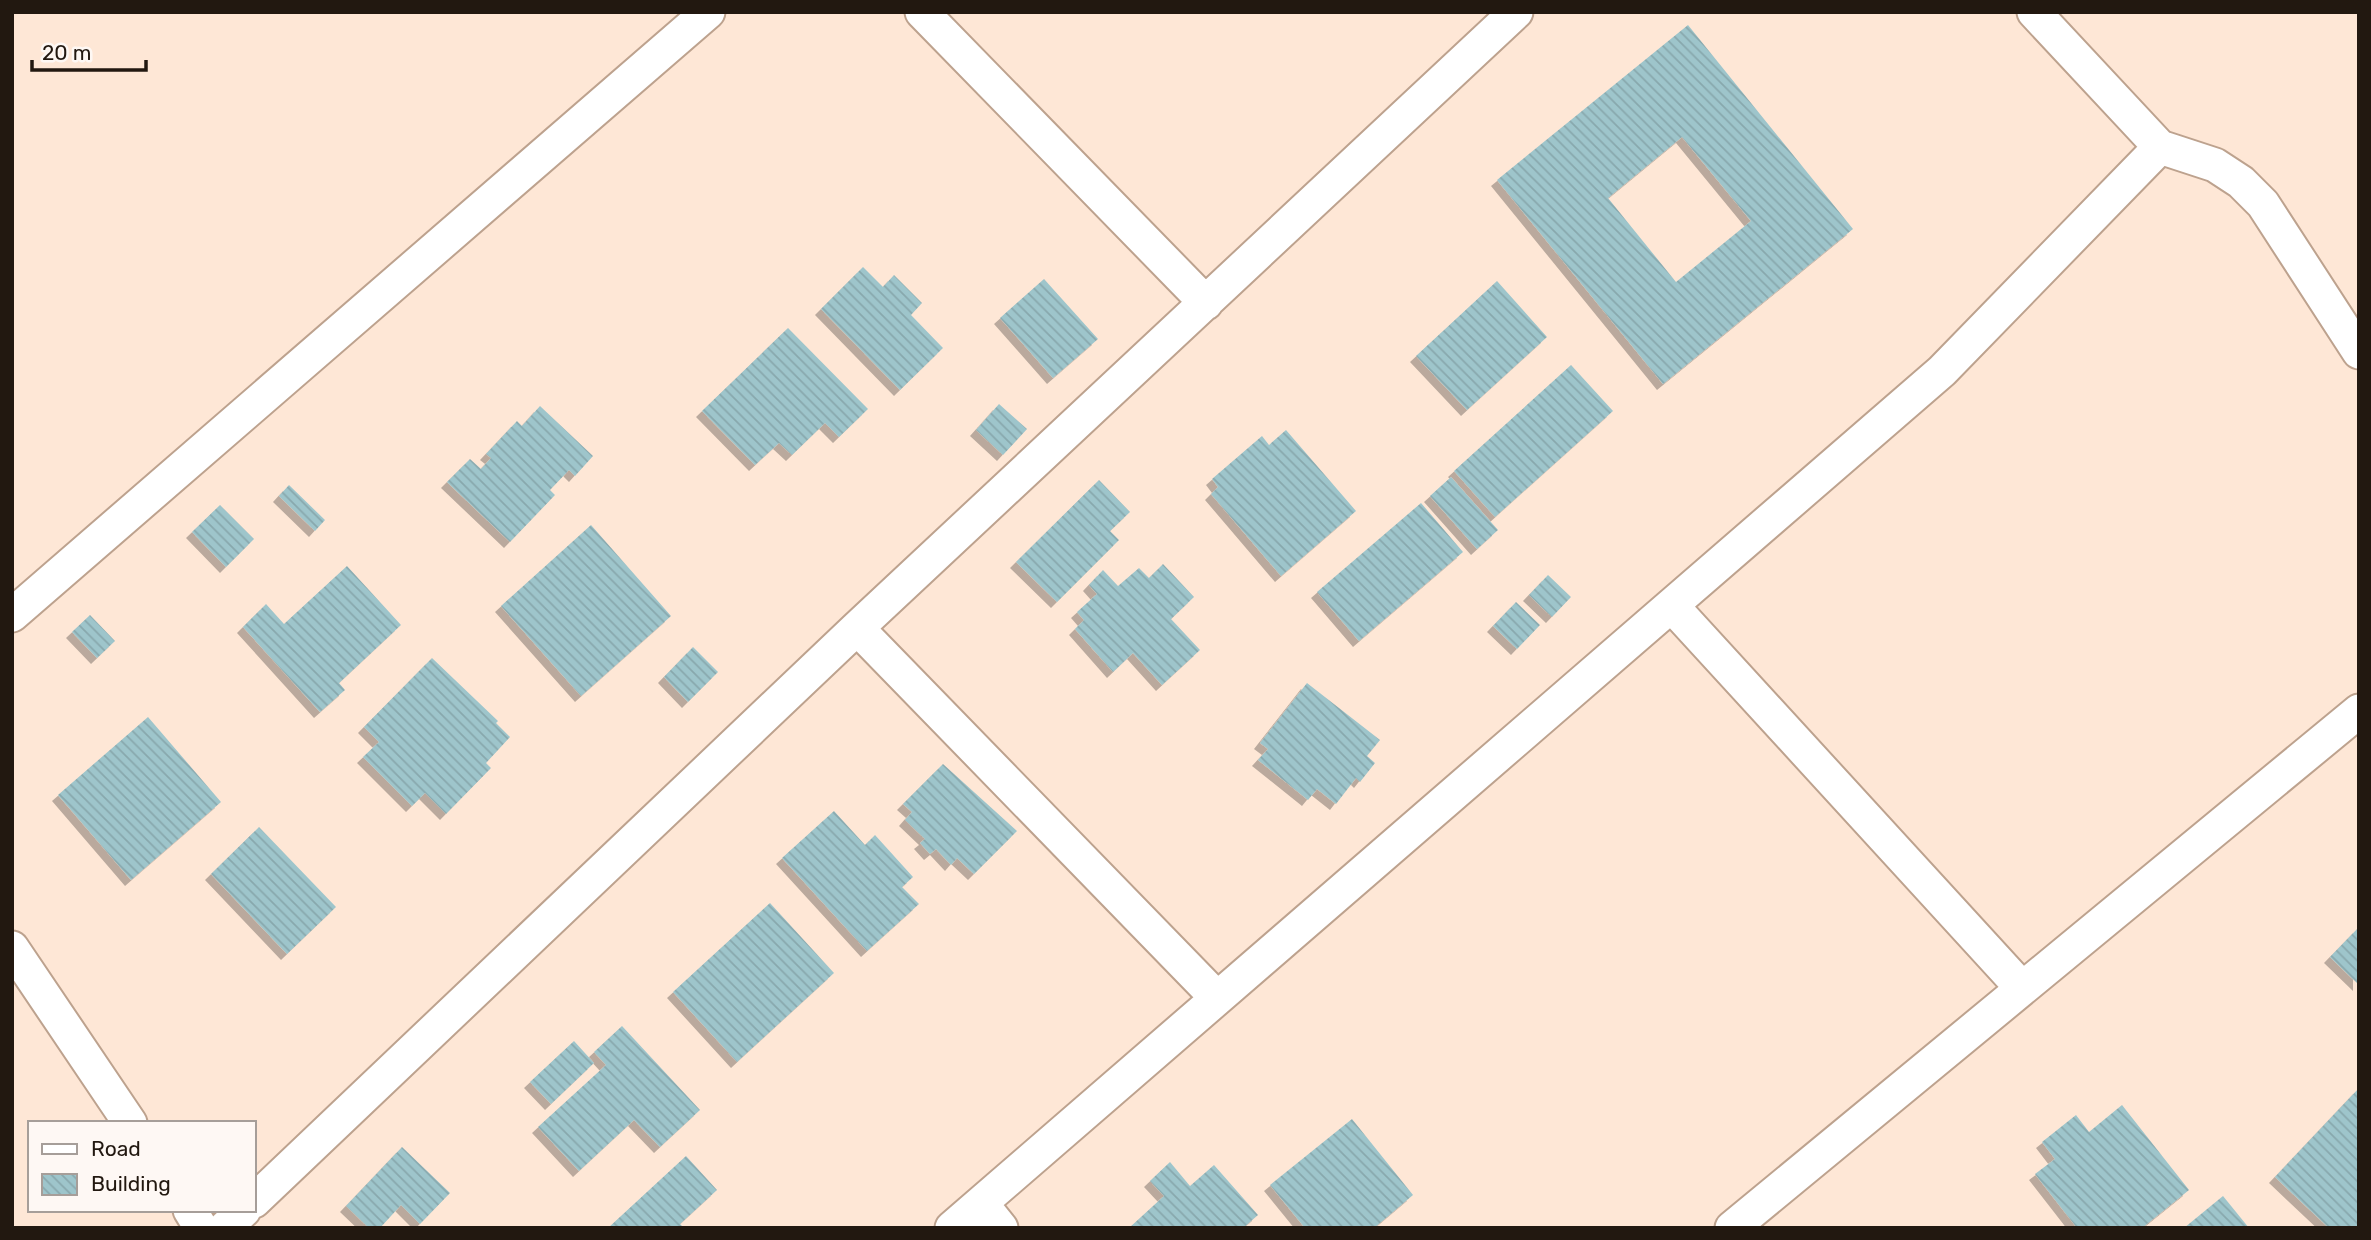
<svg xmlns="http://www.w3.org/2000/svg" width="2371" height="1240" viewBox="0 0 2371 1240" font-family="Rubik,sans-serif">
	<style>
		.building { fill: url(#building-back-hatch); fill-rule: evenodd; filter: url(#shadow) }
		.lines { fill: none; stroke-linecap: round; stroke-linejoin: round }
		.street-casing { stroke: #bda28e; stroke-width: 37 }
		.street { stroke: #fff; stroke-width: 33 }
	</style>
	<defs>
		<pattern id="building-back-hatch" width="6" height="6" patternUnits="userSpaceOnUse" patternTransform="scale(1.75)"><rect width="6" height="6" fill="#9ec5cb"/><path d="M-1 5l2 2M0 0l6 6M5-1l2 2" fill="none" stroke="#88a8ad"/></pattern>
		<filter id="shadow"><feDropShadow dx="-6" dy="6" stdDeviation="0" flood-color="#0004"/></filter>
	</defs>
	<rect width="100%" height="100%" fill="#fee7d6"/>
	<!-- building -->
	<path class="building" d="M1688,25L1853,229L1663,384L1497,180ZM1682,137L1751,221L1676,282L1608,198Z
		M863,267L883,287L894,275L922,303L911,315L943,348L900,390L821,309Z
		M1044,279L1098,339L1053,378L1000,318Z
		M1497,281L1547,337L1467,410L1416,356Z
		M788,328L868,409L839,437L825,423L792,455L779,443L755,465L702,411Z
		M1571,365L1613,411L1495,517L1454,471Z
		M999,404L1027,429L1003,455L976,430Z
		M540,406L593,456L575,476L569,470L550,490L555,495L510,542L447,482L470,459L481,469L491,458L486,454L517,421L522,426Z
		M1286,430L1356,511L1281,576L1211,494L1218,487L1212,479L1262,436L1269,445Z
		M1451,477L1498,530L1477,549L1430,496Z
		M1099,480L1130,512L1110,531L1119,540L1057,602L1016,562Z
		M289,485L325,520L315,531L279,496Z
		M1421,503L1463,552L1359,641L1317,592Z
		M220,505L254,539L226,567L192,532Z
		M591,525L671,616L581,696L501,606Z
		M1163,564L1194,597L1171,619L1200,650L1162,685L1133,653L1113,672L1075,629L1084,620L1077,612L1097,594L1089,585L1103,570L1118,586L1139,568L1149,578Z
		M347,566L401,625L339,683L345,690L320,712L243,627L266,604L284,624Z
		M1548,575L1571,597L1552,617L1529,595Z
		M1516,602L1540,625L1517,649L1493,626Z
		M90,615L115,641L97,658L72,632Z
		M693,647L718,672L688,702L664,677Z
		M432,658L498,721L496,723L510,737L486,763L491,768L446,814L425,793L412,806L363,757L379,742L364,727Z
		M1307,683L1380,740L1367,756L1375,763L1360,782L1356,778L1336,804L1317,789L1308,800L1258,760L1268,749L1260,743Z
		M148,717L221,802L131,880L58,795Z
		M943,764L1017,831L974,874L957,858L951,865L936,849L930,854L920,843L925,839L905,820L912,812L903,804Z
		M834,811L865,845L875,835L913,877L902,887L919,904L867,951L782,858Z
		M259,827L336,907L287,954L211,874Z
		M770,903L834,973L737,1062L673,992Z
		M2359,927V985L2330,957Z
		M622,1026L700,1110L660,1147L634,1120L579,1171L538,1127L606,1065L594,1052Z
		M574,1041L594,1063L551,1104L530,1082Z
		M2359,1088V1228H2329L2275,1177Z
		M2122,1105L2189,1190L2142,1228H2077L2035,1174L2055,1159L2042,1142L2076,1115L2089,1132Z
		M1352,1119L1413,1195L1374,1228H1305L1270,1185Z
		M402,1147L450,1193L420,1224L401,1205L380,1228H369L346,1206Z
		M686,1156L717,1190L680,1224L684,1228H608Z
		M1170,1162L1190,1186L1214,1165L1258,1215L1243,1228H1129L1164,1196L1150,1181Z
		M2223,1196L2249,1228H2184Z"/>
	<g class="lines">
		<defs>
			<path id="street" d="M922,12L1206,303
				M2034,12L2160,147L2215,165L2241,182L2263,204L2359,352
				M1672,606L2022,988
				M12,615L708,12
				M857,628L1217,998
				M12,948L130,1123
				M254,1201L857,628L1516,12
				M981,1203L1001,1228
				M190,1210L201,1228
				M225,1228L244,1210
				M952,1228L1942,371L2160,147
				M1732,1228L2359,711"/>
		</defs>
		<!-- street casing -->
		<use href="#street" class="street-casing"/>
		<!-- street -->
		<use href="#street" class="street"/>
	</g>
	<!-- border -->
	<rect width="2371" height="1240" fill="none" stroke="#221810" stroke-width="28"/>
	<!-- legend -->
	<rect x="28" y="1121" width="228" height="91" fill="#fef8f4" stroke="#a69e99" stroke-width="2"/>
	<rect x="42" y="1144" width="35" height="10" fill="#ffffff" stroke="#a69e99" stroke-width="2"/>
	<text x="91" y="1156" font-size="21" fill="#221810">Road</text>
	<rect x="42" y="1174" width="35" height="21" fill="url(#building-back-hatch)" stroke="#a69e99" stroke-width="2"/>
	<text x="91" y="1191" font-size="21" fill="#221810">Building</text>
	<!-- scale -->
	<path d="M32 60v10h114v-10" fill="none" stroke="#221810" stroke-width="3.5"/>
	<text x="42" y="60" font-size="21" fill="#221810" stroke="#fef8f4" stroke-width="5" paint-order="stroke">20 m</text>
</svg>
